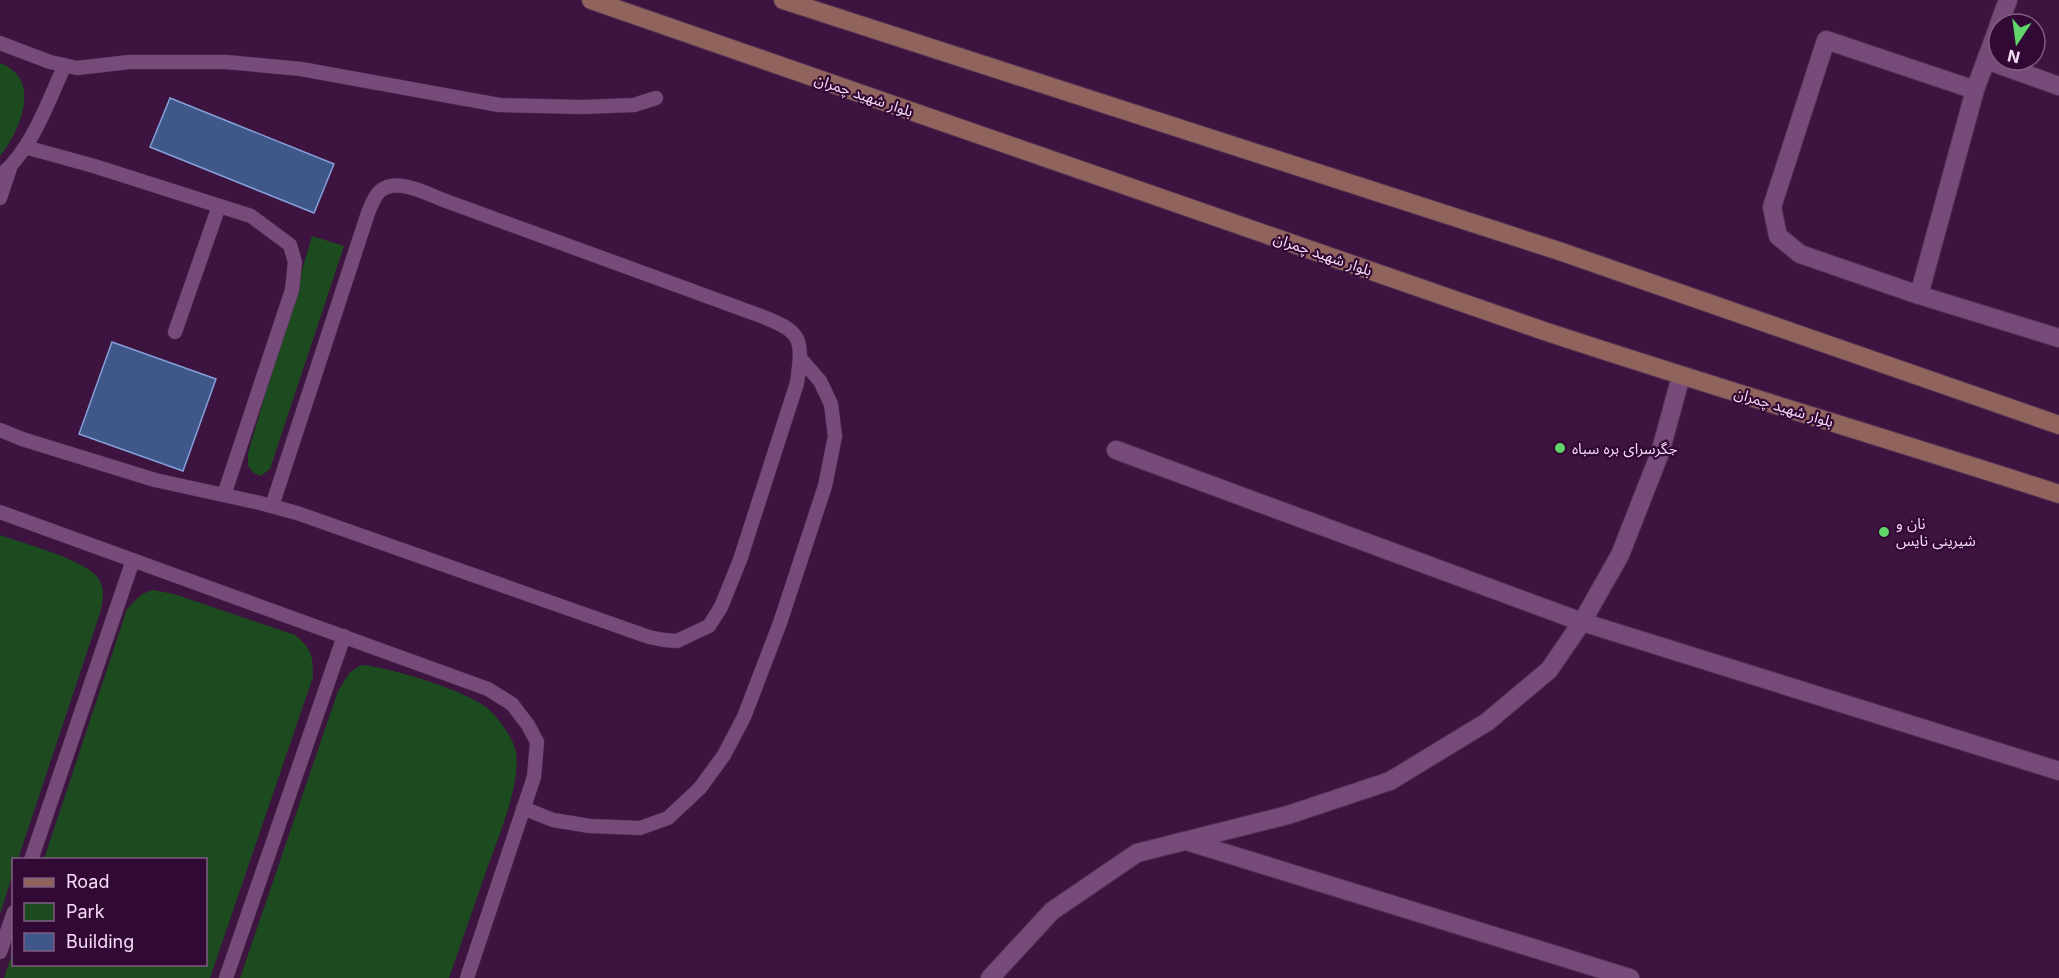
<svg xmlns="http://www.w3.org/2000/svg" width="2059" height="978" viewBox="0 0 2059 978" font-family="Inter,'Noto Sans Arabic',sans-serif">
	<style>
		.green { fill: #1c4b20 }
		.building { fill: #40578a; stroke: #85a0d8; stroke-width: 1.5 }
		.lines { fill: none; stroke-linecap: round; stroke-linejoin: round }
		.lane-casing { stroke: #503053; stroke-width: 15 }
		.street-casing { stroke: #503053; stroke-width: 20 }
		.secondary-casing { stroke: #503053; stroke-width: 20 }
		.lane { stroke: #764b79; stroke-width: 14 }
		.street { stroke: #764b79; stroke-width: 18 }
		.secondary { stroke: #90635d; stroke-width: 18 }
		.poi-dot { fill: #61d46a; stroke: #310934; stroke-width: 2 }
		.labels { text-anchor: middle; dominant-baseline: central; stroke-width: 4.5; stroke-linejoin: round; paint-order: stroke }
		.street-label { font-size: 15px; fill: #f5dcf6; stroke: #310934 }
		.poi-label { font-size: 15px; fill: #f5dcf6; stroke: #310934; text-anchor: start }
	</style>
	<rect width="100%" height="100%" fill="#3c143f"/>
	<!-- green -->
	<path class="green" d="M0,63C43,79 20,131 0,156Z
		M312,236L344,246L270,469L261,476L254,473L248,466V453Z
		M0,535C23,543 86,560 98,578C105,588 103,599 101,610L18,859L14,860L13,873L0,914Z
		M153,590L174,594L295,635C312,649 313,656 313,677L210,978H4L13,951L14,964H206V860L44,859L127,609L142,594Z
		M361,665C389,667 464,690 486,707C497,716 513,737 516,752C521,783 499,836 488,866C475,903 462,941 449,978H240L338,691L350,672Z"/>
	<!-- building -->
	<path class="building" d="M170,98L334,164L314,213L150,147Z
		M112,342L216,379L183,471L79,434Z"/>
	<g class="lines">
		<defs>
			<path id="lane" d="M0,43L50,62L77,68L129,62H226L301,69L499,105L582,107L634,105L656,98
				M25,147L94,166L251,216L290,245L295,262L292,290L224,495
				M0,176C33,148 47,103 65,65
				M0,198L10,168
				M175,332L219,206
				M0,430L22,439L155,480L260,503L297,513L649,637L664,640L677,641L709,626L721,607L740,560L797,383C803,339 803,332 761,316L446,201C427,194 396,176 379,192C374,197 371,206 368,213L272,506
				M0,512L488,689L512,704L528,725L537,742L534,777L467,978
				M523,808L553,820L590,826L640,828L668,818L700,788L724,755L744,717L780,623L825,486L835,436L831,404L820,381L800,358
				M31,860L133,560
				M0,952L14,912
				M226,978L344,636"/>
			<path id="street" d="M1999,24L2008,0
				M1986,60L1999,25
				M2059,86L1986,60L1975,90L1826,40L1772,207L1778,236L1800,254L1919,295L2059,338
				M1919,295L1975,90
				M1116,450L1582,622L2059,771
				M1186,841L1630,978
				M990,978L1052,911L1137,853L1288,815L1390,781L1487,722L1549,670L1582,622L1620,555L1660,453L1681,376"/>
			<path id="secondary" d="M591,0L1547,332C1717,388 1889,439 2059,494
				M783,0L1559,251L2059,425"/>
		</defs>
		<!-- lane casing -->
		<use href="#lane" class="lane-casing"/>
		<!-- street casing -->
		<use href="#street" class="street-casing"/>
		<!-- secondary casing -->
		<use href="#secondary" class="secondary-casing"/>
		<!-- lane -->
		<use href="#lane" class="lane"/>
		<!-- street -->
		<use href="#street" class="street"/>
		<!-- secondary -->
		<use href="#secondary" class="secondary"/>
	</g>
	<!-- markers -->
	<g class="poi-dot">
		<circle cx="1560" cy="448" r="6"/>
		<circle cx="1884" cy="532" r="6"/>
	</g>
	<g class="labels">
		<!-- street labels -->
		<g class="street-label">
			<text transform="translate(864 95) rotate(19)">بلوار شهید چمران</text>
			<text transform="translate(1323 254) rotate(19)">بلوار شهید چمران</text>
			<text transform="translate(1784 407) rotate(17)">بلوار شهید چمران</text>
		</g>
		<!-- poi labels -->
		<g class="poi-label">
			<text x="1572" y="448">جگرسرای بره سباه</text>
			<text x="1896" y="523">نان و<tspan x="1896" dy="17">شیرینی نایس</tspan></text>
		</g>
	</g>
	<!-- legend -->
	<rect x="12" y="858" width="195" height="108" fill="#310934" stroke="#7f5d82" stroke-width="1.5"/>
	<rect x="24" y="878" width="30" height="9" fill="#90635d" stroke="#7f5d82" stroke-width="1.5"/>
	<text x="66" y="888" font-size="18" fill="#f5dcf6">Road</text>
	<rect x="24" y="903" width="30" height="18" fill="#1c4b20" stroke="#7f5d82" stroke-width="1.5"/>
	<text x="66" y="918" font-size="18" fill="#f5dcf6">Park</text>
	<rect x="24" y="933" width="30" height="18" fill="#40578a" stroke="#7f5d82" stroke-width="1.5"/>
	<text x="66" y="948" font-size="18" fill="#f5dcf6">Building</text>
	<!-- north arrow -->
	<g transform="translate(2017 42) rotate(193)"><circle r="28" fill="#310934" stroke="#7f5d82" stroke-width="1.5"/>
	<path d="M0-4.5L10 22L0 15L-10 22Z" fill="#61d46a"/>
	<text y="-9" font-size="16" font-weight="bold" text-anchor="middle" fill="#f5dcf6">N</text>
	</g>
</svg>
